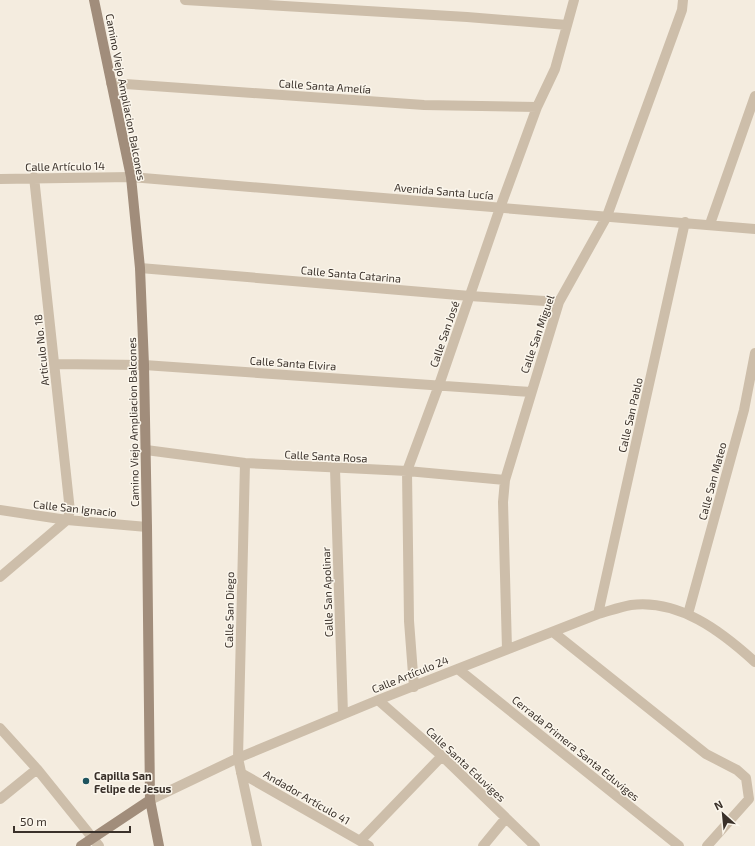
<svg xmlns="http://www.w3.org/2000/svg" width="755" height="846" viewBox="0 0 755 846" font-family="'Exo 2',sans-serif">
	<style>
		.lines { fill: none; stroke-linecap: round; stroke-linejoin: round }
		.street { stroke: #cdbeaa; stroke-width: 10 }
		.secondary { stroke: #a18d7b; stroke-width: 10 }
		.poi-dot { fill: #1e535e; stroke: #fbf6ec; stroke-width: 1.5 }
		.labels { text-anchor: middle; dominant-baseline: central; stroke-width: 3; stroke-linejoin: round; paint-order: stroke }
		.street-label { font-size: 11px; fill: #3a312a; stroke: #fbf6ec }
		.poi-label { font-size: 11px; font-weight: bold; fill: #3a312a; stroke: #fbf6ec; text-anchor: start }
	</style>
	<rect width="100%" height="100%" fill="#f4ecdf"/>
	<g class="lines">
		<!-- street -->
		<path class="street" d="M185,0L467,17L567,25
			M111,83L424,105L537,107
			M0,179L131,177L755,229
			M710,224L755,96
			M140,268L470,296L559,302
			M54,364L144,365L531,392
			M146,450L245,463L407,471L505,480
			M245,463L238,758L257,846
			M335,469L343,714
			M0,510L67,520L147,527
			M0,577L67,520L70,511L34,177
			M598,614L685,222
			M688,614L744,410L755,353
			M553,632L706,754L737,770L746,778L749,799L707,846
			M507,649L503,502L505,480L559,302L607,216L682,10L683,0
			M458,669L679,846
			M414,687L409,621L407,471L439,385L500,208L537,107L555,69L574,0
			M378,700L442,756L535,846
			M0,728L37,769L99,846
			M241,773L369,846
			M0,799L37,769
			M150,800L238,758L378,700L598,614C609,611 620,607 631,605C679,599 721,631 755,662
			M360,841L442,756
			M483,846L506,818"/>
		<!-- secondary -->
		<path class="secondary" d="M94,0L131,177L140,268L144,365L147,527L150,800L159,846
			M81,846L150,800"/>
	</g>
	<!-- markers -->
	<circle class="poi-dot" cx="86" cy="781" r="4"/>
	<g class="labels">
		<!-- street labels -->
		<g class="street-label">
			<text transform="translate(325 86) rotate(4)">Calle Santa Amelía</text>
			<text transform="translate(126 97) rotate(79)">Camino Viejo Ampliacion Balcones</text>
			<text transform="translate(65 166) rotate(-1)">Calle Artículo 14</text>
			<text transform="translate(444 191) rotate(5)">Avenida Santa Lucía</text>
			<text transform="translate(351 274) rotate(5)">Calle Santa Catarina</text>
			<text transform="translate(444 334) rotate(-71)">Calle San José</text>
			<text transform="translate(537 334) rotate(-71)">Calle San Miguel</text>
			<text transform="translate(41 350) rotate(-96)">Articulo No. 18</text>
			<text transform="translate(293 363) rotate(4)">Calle Santa Elvira</text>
			<text transform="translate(630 415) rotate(-77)">Calle San Pablo</text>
			<text transform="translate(133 422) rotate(-91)">Camino Viejo Ampliacion Balcones</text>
			<text transform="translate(326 456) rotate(3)">Calle Santa Rosa</text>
			<text transform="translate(712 481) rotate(-75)">Calle San Mateo</text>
			<text transform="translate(75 508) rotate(6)">Calle San Ignacio</text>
			<text transform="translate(327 592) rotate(-92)">Calle San Apolinar</text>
			<text transform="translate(229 610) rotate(-89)">Calle San Diego</text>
			<text transform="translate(410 674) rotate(-22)">Calle Artículo 24</text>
			<text transform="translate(576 748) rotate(39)">Cerrada Primera Santa Eduviges</text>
			<text transform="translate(466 764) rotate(43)">Calle Santa Eduviges</text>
			<text transform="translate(307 797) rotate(30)">Andador Artículo 41</text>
		</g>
		<!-- poi labels -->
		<g class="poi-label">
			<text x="94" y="775">Capilla San<tspan x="94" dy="13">Felipe de Jesus</tspan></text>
		</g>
	</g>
	<!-- north arrow -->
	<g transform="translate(723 814) rotate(333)" stroke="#fbf6ec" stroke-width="3" paint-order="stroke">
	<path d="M0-3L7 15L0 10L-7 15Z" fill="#3a312a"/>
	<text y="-6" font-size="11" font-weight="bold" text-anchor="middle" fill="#3a312a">N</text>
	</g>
	<!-- scale -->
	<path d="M14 826v6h116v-6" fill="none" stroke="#3a312a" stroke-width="2"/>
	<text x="20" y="826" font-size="12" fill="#3a312a" stroke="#fbf6ec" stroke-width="3" paint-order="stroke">50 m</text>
</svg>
